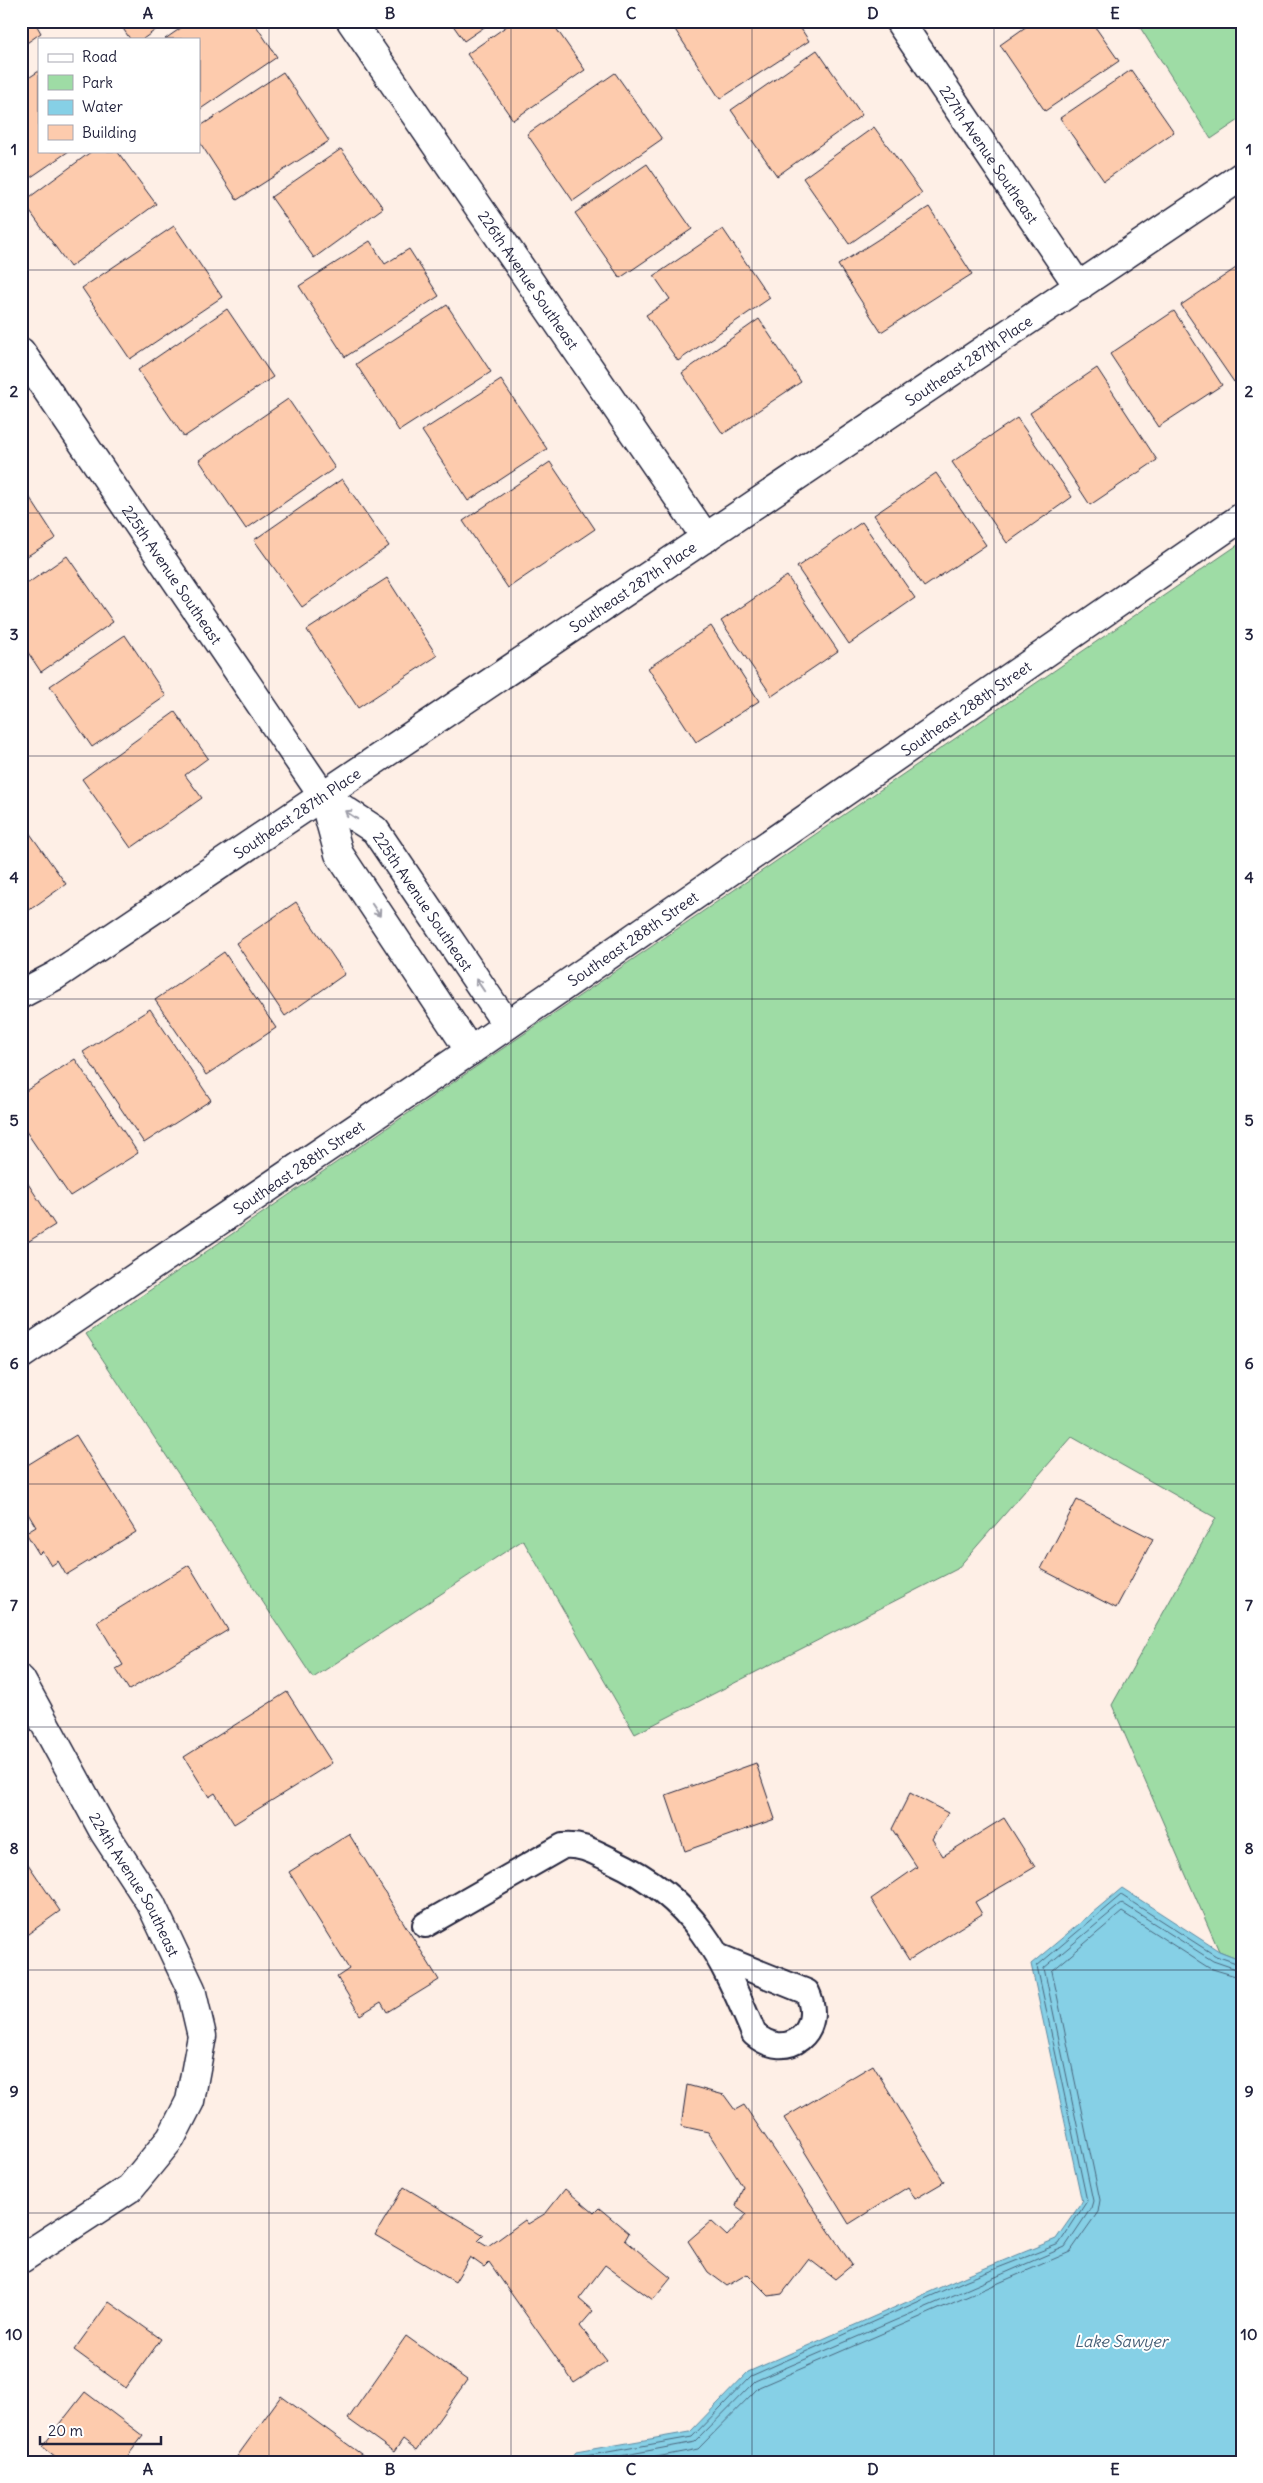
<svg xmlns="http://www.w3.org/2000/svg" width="1263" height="2483" viewBox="0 0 1263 2483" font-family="Delius,sans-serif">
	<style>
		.green { fill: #9edca5; stroke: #607f70 }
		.water { fill: #86d0e6; stroke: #5e8aa2 }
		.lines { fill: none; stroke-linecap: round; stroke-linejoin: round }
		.shore { stroke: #4a687f; stroke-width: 1 }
		.building { fill: #fdcbad; stroke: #22223b }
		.service-casing { stroke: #22223b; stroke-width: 28 }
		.minor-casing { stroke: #22223b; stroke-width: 31 }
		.tertiary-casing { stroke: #22223b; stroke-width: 31 }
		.service { stroke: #fff; stroke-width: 24 }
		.minor { stroke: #fff; stroke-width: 28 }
		.tertiary { stroke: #fff; stroke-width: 28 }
		.oneway { stroke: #9c9ca7 }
		.grid { fill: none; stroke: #22223b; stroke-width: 1; stroke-opacity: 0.55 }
		.labels { text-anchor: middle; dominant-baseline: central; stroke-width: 4; stroke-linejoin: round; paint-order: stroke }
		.street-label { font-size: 15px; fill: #22223b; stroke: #fff }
		.water-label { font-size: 16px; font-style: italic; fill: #455f77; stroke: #fff }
		.neatline { fill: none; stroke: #22223b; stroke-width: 2 }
		.grid-label { font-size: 16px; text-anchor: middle; font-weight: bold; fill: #22223b }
	</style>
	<rect width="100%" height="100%" fill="#feefe6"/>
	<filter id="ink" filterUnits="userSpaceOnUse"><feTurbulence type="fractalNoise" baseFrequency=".02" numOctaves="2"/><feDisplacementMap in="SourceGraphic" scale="10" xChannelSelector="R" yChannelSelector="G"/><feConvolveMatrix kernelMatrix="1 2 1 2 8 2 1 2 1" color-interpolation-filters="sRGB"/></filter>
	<g filter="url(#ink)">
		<!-- green -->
		<path class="green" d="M1136,21H1242V118L1211,139Z
			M1242,542V1960L1219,1951L1112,1705L1216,1518L1072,1437L957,1569L635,1734L523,1540L313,1678L86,1334Z"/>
		<!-- water -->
		<path class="water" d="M1122,1888L1219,1951L1242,1960V2462H568L576,2452L690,2432L748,2372L966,2276L1056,2239L1082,2202L1031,1964Z"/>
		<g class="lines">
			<!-- shore -->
			<path class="shore" d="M575,2462L580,2457L692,2437L751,2376L967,2280L1059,2244L1087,2201L1037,1966L1121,1895L1216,1956L1242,1965
				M588,2462L695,2442L755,2381L1065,2247L1091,2208L1093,2201L1044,1968L1122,1903L1213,1961L1242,1971
				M631,2462L698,2449L759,2387L1070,2252L1098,2212L1100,2200L1052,1971L1122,1912L1209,1968L1242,1978"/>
		</g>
		<!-- building -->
		<path class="building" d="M21,21H34L41,33L21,47Z
			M118,21H168L143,39H130Z
			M191,21H253L277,57L199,110V39H165Z
			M450,21H493L464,41Z
			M514,21H551L585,70L513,120L467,54Z
			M684,21H796L809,41L720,99L674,28Z
			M1034,21H1091L1119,61L1045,111L1000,45Z
			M817,50L862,115L777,176L731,110Z
			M1131,70L1174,132L1104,181L1060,118Z
			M39,71V151H69L21,184V83Z
			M283,72L329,141L237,200L199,141V127Z
			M615,73L662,139L573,201L527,134Z
			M874,127L922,193L849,244L803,178Z
			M341,149L383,208L314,258L271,197Z
			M92,151H117L156,204L70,267L23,202Z
			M647,164L692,229L620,278L575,213Z
			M929,207L972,274L881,332L838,265Z
			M174,226L222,297L130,359L82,288Z
			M723,229L770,298L678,361L646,315L670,299L654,276Z
			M370,241L385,264L409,249L439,296L345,357L299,286Z
			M1242,264V376L1234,382L1181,305Z
			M447,305L491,372L399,431L356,364Z
			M227,309L273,377L184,437L138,370Z
			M1174,311L1222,385L1158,427L1110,354Z
			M759,319L801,382L723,434L682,373Z
			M1097,368L1157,460L1090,505L1030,413Z
			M501,380L547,449L468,501L422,431Z
			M288,399L335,468L246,529L199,460Z
			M1017,418L1072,497L1007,543L952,462Z
			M550,462L595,529L508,588L463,521Z
			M936,473L986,545L924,587L874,515Z
			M342,479L389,546L302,607L254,540Z
			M21,484L56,538L21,560Z
			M862,522L915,598L849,644L797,567Z
			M67,556L113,622L41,672L21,642V588Z
			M787,576L838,651L772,696L721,621Z
			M387,578L437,656L358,708L307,630Z
			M711,626L759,701L696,742L648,668Z
			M125,635L166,696L92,747L50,686Z
			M175,712L208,758L185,775L202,798L131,848L82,779Z
			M21,821L66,884L21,916Z
			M296,902L345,974L285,1016L236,943Z
			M224,952L276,1028L206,1075L155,1000Z
			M150,1009L211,1100L144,1143L83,1052Z
			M75,1059L138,1153L70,1196L21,1124V1094Z
			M21,1173L55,1225L21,1246Z
			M76,1435L136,1532L66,1575L58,1561L51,1566L42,1551L39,1554L26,1533L36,1527L27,1512L21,1515V1469Z
			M1077,1500L1153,1539L1116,1608L1041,1569Z
			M189,1565L228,1630L129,1690L116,1669L123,1665L97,1622Z
			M287,1692L332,1763L234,1824L215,1793L209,1797L184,1757Z
			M756,1763L775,1819L685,1851L666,1795Z
			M910,1793L948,1813L932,1839L943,1856L1004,1818L1035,1867L975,1902L982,1914L909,1960L871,1899L917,1867L892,1829Z
			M349,1834L439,1980L387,2012L381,2002L360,2015L337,1977L349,1969L289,1872Z
			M28,1864L60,1911L21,1939V1869Z
			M873,2065L944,2182L915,2199L908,2187L849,2224L784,2118Z
			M687,2085L724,2095L735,2110L744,2105L852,2265L835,2279L809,2259L782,2294L769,2296L747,2274L727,2286L708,2272L688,2241L711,2221L727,2236L747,2214L736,2206L743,2187L708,2132L681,2126Z
			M404,2187L484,2235L478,2241L488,2247L525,2220L528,2224L546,2213L565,2189L594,2213L599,2208L629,2233L625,2240L671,2278L653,2300L605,2265L579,2299L593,2311L580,2326L607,2361L574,2383L489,2262L484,2267L470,2257L455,2282L375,2235Z
			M109,2302L161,2339L126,2388L74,2350Z
			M406,2336L467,2380L417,2450L403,2439L394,2452L348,2419Z
			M85,2392L143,2436L123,2462H61L42,2447Z
			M281,2396L372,2462H233Z"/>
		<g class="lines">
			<defs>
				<path id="service" d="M425,1925L563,1846C583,1844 596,1853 613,1861C695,1899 721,1955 754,2034C787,2063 826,2031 807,1992L720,1957"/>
				<g id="minor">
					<path id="s1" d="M351,21L706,538"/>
					<path id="s2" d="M899,21L1079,287"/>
					<path id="s3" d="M21,352L323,796"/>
					<path id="s4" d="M21,994L55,976L1242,176"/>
					<path id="s5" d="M470,1051L339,854L323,796L375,830L507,1025"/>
					<path id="s6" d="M21,1680L104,1832L151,1904L191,1989L202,2036L190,2101L171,2138L130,2188L21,2259"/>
				</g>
				<g id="tertiary">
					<path id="s7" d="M21,1355L470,1051L1242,517"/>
				</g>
			</defs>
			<!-- service casing -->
			<use href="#service" class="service-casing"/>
			<!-- minor casing -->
			<use href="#minor" class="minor-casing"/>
			<!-- tertiary casing -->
			<use href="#tertiary" class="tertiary-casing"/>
			<!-- service -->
			<use href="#service" class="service"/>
			<!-- minor -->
			<use href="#minor" class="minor"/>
			<!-- tertiary -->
			<use href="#tertiary" class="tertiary"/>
		</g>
		<!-- one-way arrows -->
		<defs><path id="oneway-shaft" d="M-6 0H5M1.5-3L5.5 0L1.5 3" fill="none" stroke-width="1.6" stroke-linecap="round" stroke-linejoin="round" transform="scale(1.25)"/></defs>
		<g class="oneway">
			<use href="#oneway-shaft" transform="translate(351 815) rotate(-147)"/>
			<use href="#oneway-shaft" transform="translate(376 910) rotate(56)"/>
			<use href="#oneway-shaft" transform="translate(480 985) rotate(-124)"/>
		</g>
	</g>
	<!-- grid -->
	<path class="grid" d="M269,21V2462M511,21V2462M752,21V2462M994,21V2462M21,270H1242M21,513H1242M21,756H1242M21,999H1242M21,1242H1242M21,1484H1242M21,1727H1242M21,1970H1242M21,2213H1242"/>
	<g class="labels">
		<!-- street labels -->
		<g class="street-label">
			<text stroke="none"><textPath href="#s2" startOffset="161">227th Avenue Southeast</textPath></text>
			<text stroke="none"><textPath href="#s1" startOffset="314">226th Avenue Southeast</textPath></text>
			<text stroke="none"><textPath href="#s4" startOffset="1140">Southeast 287th Place</textPath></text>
			<text stroke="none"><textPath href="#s3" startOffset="269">225th Avenue Southeast</textPath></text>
			<text stroke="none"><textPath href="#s4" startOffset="735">Southeast 287th Place</textPath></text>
			<text stroke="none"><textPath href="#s7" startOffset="1145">Southeast 288th Street</textPath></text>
			<text stroke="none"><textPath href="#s4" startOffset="330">Southeast 287th Place</textPath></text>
			<text stroke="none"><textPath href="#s5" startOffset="445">225th Avenue Southeast</textPath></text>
			<text stroke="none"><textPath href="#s7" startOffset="740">Southeast 288th Street</textPath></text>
			<text stroke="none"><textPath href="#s7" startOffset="335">Southeast 288th Street</textPath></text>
			<text stroke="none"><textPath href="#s6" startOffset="234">224th Avenue Southeast</textPath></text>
		</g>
		<!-- water labels -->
		<g class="water-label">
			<text x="1121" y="2341">Lake Sawyer</text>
		</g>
	</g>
	<!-- margin -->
	<rect width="1263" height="2483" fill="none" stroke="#fff" stroke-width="55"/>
	<!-- legend -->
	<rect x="38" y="38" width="162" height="115" fill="#ffffff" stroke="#a7a7b1"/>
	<rect x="48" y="54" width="25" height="8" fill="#ffffff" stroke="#a7a7b1"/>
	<text x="82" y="62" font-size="15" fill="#22223b">Road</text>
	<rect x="48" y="75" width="25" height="15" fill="#9edca5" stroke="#a7a7b1"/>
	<text x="82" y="88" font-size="15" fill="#22223b">Park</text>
	<rect x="48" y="100" width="25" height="15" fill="#86d0e6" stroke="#a7a7b1"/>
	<text x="82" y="112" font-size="15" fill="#22223b">Water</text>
	<rect x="48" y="125" width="25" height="15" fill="#fdcbad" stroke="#a7a7b1"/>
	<text x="82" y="138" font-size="15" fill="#22223b">Building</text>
	<!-- scale -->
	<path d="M40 2436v8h121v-8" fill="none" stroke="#22223b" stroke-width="2.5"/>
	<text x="48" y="2436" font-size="15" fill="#22223b" stroke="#ffffff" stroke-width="4" paint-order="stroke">20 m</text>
	<rect x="28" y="28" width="1208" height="2428" class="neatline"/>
	<g class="grid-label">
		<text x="148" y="19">A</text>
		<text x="390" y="19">B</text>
		<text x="631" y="19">C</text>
		<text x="873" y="19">D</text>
		<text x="1115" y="19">E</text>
		<text x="14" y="155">1</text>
		<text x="1249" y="155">1</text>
		<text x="14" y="397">2</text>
		<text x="1249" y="397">2</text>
		<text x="14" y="640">3</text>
		<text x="1249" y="640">3</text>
		<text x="14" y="883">4</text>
		<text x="1249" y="883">4</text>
		<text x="14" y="1126">5</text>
		<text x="1249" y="1126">5</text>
		<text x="14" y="1369">6</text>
		<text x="1249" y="1369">6</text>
		<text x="14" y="1611">7</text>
		<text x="1249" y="1611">7</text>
		<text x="14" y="1854">8</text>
		<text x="1249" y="1854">8</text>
		<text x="14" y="2097">9</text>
		<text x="1249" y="2097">9</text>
		<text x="14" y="2340">10</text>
		<text x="1249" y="2340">10</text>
		<text x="148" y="2475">A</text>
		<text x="390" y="2475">B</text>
		<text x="631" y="2475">C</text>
		<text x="873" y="2475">D</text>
		<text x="1115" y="2475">E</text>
	</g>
</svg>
